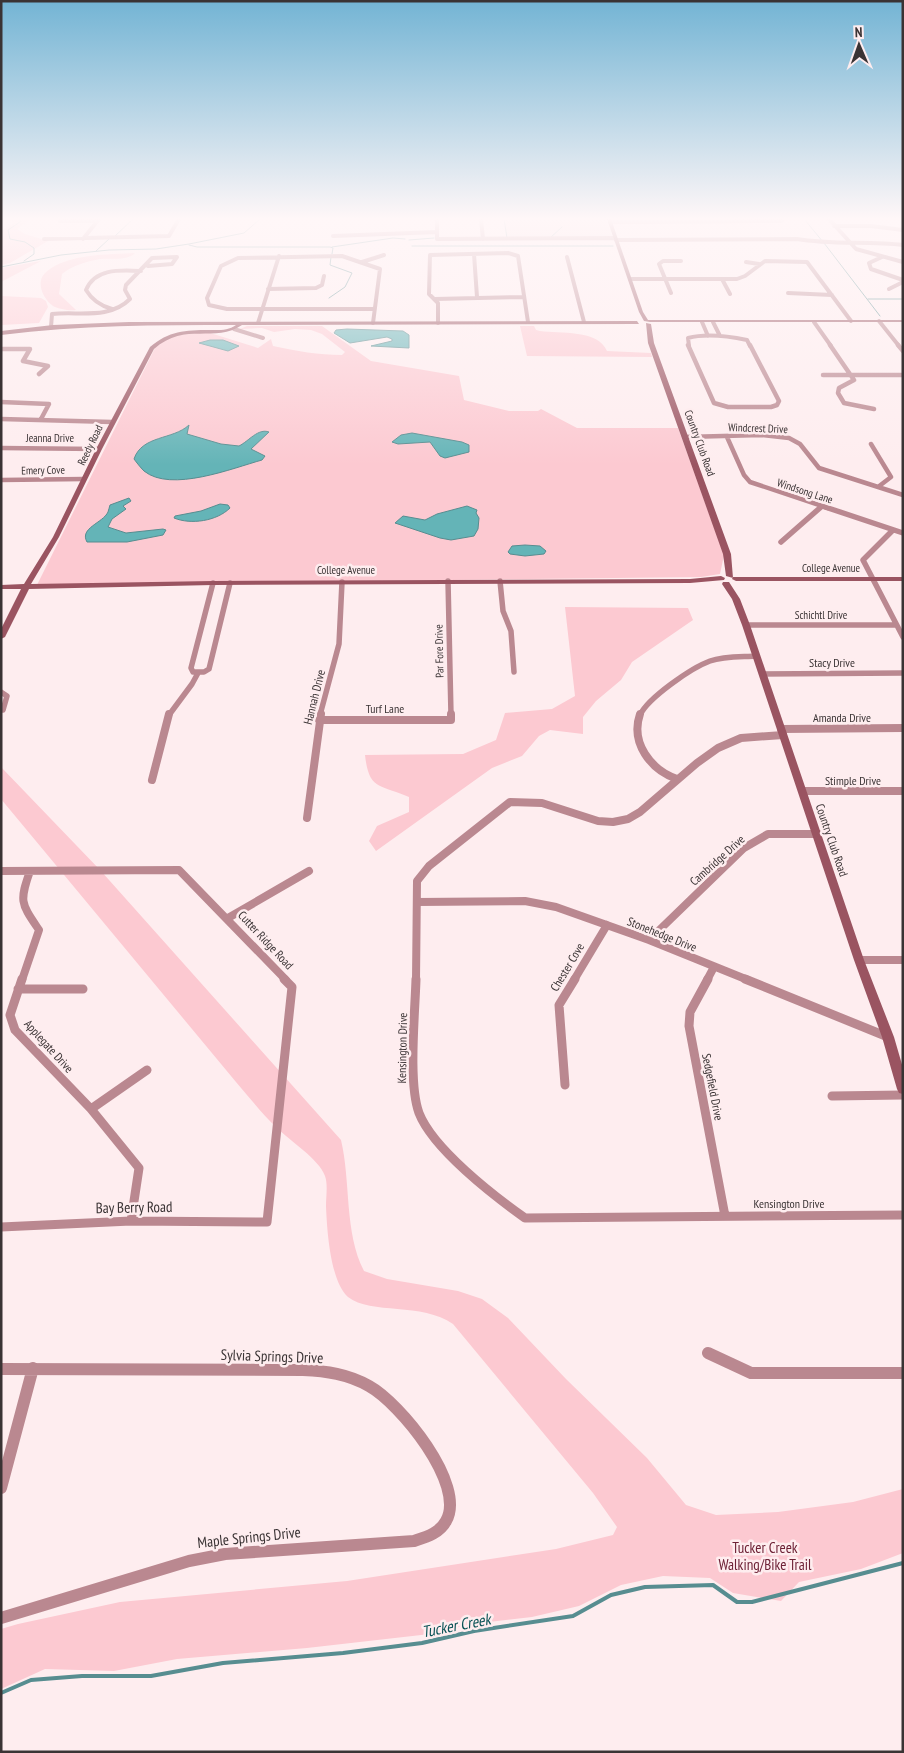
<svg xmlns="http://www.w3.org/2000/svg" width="904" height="1753" viewBox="0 0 904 1753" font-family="'PT Sans Narrow',sans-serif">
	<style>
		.built { fill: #f7dee1 }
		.green { fill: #fcc9d1 }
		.water { fill: #64b4b7; stroke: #578d90 }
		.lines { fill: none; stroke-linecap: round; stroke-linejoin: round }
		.stream-far1 { stroke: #578d90; stroke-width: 1 }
		.stream { stroke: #578d90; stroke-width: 4 }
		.street-far5 { stroke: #ba8890; stroke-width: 4 }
		.street-far4 { stroke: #ba8890; stroke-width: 4.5 }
		.street-far3 { stroke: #ba8890; stroke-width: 5.5 }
		.street-far2 { stroke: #ba8890; stroke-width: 8 }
		.street-far1 { stroke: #ba8890; stroke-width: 9 }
		.street { stroke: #ba8890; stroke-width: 12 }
		.secondary { fill: #9a5461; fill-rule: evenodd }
		.labels { text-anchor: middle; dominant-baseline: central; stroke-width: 5; stroke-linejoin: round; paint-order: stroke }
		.far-street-label { font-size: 11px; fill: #3a3334; stroke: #feedef }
		.street-label { font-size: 12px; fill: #3a3334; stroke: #feedef }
		.near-street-label { font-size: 15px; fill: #3a3334; stroke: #feedef }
		.near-park-label { font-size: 15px; fill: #6e2236; stroke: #feedef }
		.near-water-label { font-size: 16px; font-style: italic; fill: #075154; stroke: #feedef }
	</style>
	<rect width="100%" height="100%" fill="#feedef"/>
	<!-- built -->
	<path class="built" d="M504,219H606L612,236L507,237Z"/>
	<!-- green -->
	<path class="green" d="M7,219H27L29,221L17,229L25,234L48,241L10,263L1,265V231L14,223Z
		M135,253C128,261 110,258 100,259C88,261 71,266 62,274L59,294L76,310C69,311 59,309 53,306C44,300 35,283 45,273C67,253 107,255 135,253Z
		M41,261L1,282V268Z
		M1,296L41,298L46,301L48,307L39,323L1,325Z
		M247,326H322L371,361L459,376L464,400L509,411H538L541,409L577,428H678L724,555L720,574L701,577L37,585L155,348L170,336L207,332L258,348L271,339L273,346C296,351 319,355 342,355L345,352L322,334L311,330L295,329L274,332L262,328L240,329Z
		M520,326H534L536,330L540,331C560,334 598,329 607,351L651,353L652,357L527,356Z
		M565,607L688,608L693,620L632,662L621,680L596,701L583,717V734L550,730L539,736L522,756L492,768L376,851L369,841L377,826L409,812V797C380,784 369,791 365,755L463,754L496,740L505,713L552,709L575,696Z
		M1,767L101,871L341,1140C351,1182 344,1232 364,1271L387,1279L458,1291L482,1299L508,1318L566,1379L647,1458L686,1505L716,1515L778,1512L853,1502L903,1489V1553L861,1569L799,1582L781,1601L733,1593L710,1578L663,1576L621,1585L579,1606L532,1617L472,1624L430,1634L307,1648L177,1659L114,1671L45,1669L1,1689V1629L18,1624L120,1602L347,1581L556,1549L613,1535L617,1527L593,1493L453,1324C422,1302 371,1315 348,1297C330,1281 327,1229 326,1206C326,1197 328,1184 325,1176C319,1159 290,1141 277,1128C262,1114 250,1098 236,1082L1,799Z"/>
	<!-- water -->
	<path class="water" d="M347,329L403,331L409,335V348L371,346L392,341V339L387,337L350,343L334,333L336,330Z
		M210,340H223L239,346L228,351L199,343Z
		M189,425L187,434L221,444L239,446C249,441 258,428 269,432L251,449L265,456L262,460C233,468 171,493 144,471C140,467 137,463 134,459C142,435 173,440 189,425Z
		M412,433L462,442L469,445V452L445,458L440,456L430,442L398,444L392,442L401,435Z
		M129,498L131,501L123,506L126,509L112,519L108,527L126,533L163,529L166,530L163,535L127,542H87C79,528 103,523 108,512C109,510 109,507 110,505Z
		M220,504L228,505L230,508C217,521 191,525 174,518L175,516L201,511Z
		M467,506L477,510L476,513L479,518L478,529L474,536L451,540L440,538L395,523L403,516L425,520L437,514Z
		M525,545L540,546L546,551L544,554L525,556L510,554L508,552L512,546Z"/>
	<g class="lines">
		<!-- stream-far1 -->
		<path class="stream-far1" d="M20,219V222L8,230L10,239L25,242L34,248V254L24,261
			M504,219L507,238
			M805,220L823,242
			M114,237L133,219
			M550,238L562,227
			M409,240L434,238
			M824,243L880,316
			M189,245L197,247H330L333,248L332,254
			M412,246H613
			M332,247L393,238L405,239
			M96,251L109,239
			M1,267L61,255L109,250L156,249L189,244L244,233L260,219
			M329,298L345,287L352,273L330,265L331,257
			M868,299H903"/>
		<!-- stream -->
		<path class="stream" d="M1,1693L31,1680L82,1676H151L223,1663L343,1653L422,1643L474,1631L573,1616L611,1595L645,1587L713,1585L737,1602H752L903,1563"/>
		<!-- street-far5 -->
		<path class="street-far5" d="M437,219V239L615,238
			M481,219L483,239
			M829,219L856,249L903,262
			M60,221H98
			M610,222L781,221L783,219
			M834,226H871L903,230
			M333,236L437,232
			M44,239L169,236L179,219
			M83,239L99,219
			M616,240L797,239C832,245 868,241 903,245
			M474,254L477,297
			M567,257L584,322
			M882,257L869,263L871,269L903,280
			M362,262L384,255
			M746,262L759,264
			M630,279H737L745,276L765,261L807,262L851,321
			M722,279L730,294
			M268,289L316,288L322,285L324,276
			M889,289L903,282
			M671,293L659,264L663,261H681
			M788,293L832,295
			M435,299L524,297
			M112,309C101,306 92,300 86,290C95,268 120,270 141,271
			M879,321L899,346
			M702,322L708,336
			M713,322L720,336
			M814,322L831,346
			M258,323L279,256
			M373,323L380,269L342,256L238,258L221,266L207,298L209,305L227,309H374
			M438,323V303L429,294L430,255L508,253L518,256L528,322
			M51,327L52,314C78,311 109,320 130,299L125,290L126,285L152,258L177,257L172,264L148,266
			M234,329L263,338
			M689,346L688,338C707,333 728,336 747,340L750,346"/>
		<!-- street-far4 -->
		<path class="street-far4" d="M688,345L714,403L728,407H771L777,405L779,401L750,345
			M830,345L854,380L839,388L838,393L844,403L874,409
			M898,345L903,351
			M1,349H30L23,361L48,366L39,374
			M823,375H903
			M1,402L49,404L41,419
			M1,419L112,422
			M685,437L761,435L789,438L800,444L819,468L903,495
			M727,437L744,475L750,482L828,508
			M871,444L891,477L878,487
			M1,448L99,449
			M1,480L84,479"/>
		<!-- street-far3 -->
		<path class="street-far3" d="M825,507L903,533
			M893,530L863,560L903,637
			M781,542L821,507
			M448,581L451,715
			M500,581L503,611L511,631L514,672
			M213,583L191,668L193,672H204L209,669L230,583
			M746,625H896
			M762,674L903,673
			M1,692L7,696L3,710
			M169,715L192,684L198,673
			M320,715L339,644L342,582
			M640,715C648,698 691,668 710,661C724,656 741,657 756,656"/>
		<!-- street-far2 -->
		<path class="street-far2" d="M640,714C630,743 651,770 677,779
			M319,720H451V714
			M781,729L903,728
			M152,780L169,714
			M803,791H903
			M307,818L321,714
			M1,871L179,870L286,980
			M417,902L525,901L556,907L649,940L748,980
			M228,918L309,871
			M649,940L744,848L768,834H818
			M859,960H903
			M22,980L39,930C21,903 19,902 30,871
			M416,980L417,881L429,866L510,802L542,803L598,821L613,822L628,819L640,812L697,763L718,748L741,738L783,735
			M574,980L607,925
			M707,980L714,967"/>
		<!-- street-far1 -->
		<path class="street-far1" d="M22,979L10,1015L15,1030L91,1109L139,1168L131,1221
			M416,979C415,1014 408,1083 419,1113C433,1149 494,1196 525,1218L903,1215
			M708,979L690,1012L689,1026L725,1216
			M745,979L888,1037
			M18,989H83
			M565,1085L559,1005L575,979
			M832,1096L903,1095
			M91,1109L147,1070
			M1,1227L131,1221L267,1222L292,987L284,979"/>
		<!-- street -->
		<path class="street" d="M708,1353L751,1373H903
			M1,1369L303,1370C326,1371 348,1374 369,1386C400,1403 467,1485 446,1521C440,1533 426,1537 414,1541L225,1554L189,1561L1,1618
			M1,1488L33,1368"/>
		<!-- secondary -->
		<path class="secondary" d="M607,219H611L643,312L648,320H903V322H650L644,321L639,312Z
			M637,321L639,324L242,325C215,344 186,321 154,349L102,449L59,537L31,584L213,581L690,579L721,576L725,578L724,580L690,583L213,585L29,589L5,637L1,639V629L21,589H1V585L24,584L53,537L96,449L150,347C169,331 185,330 209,330C218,330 228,331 236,325C157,325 79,325 1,335V331L53,325L129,322Z
			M646,323L651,324L654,343L731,554L733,578L726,576L723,554L648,343Z
			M733,577H903V581H736L732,579Z
			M723,582H729L740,599L750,625L864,960L894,1037L903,1068V1094L899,1093L897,1089L882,1037L854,960L742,625L732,599L722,584Z"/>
	</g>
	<!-- sky -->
	<linearGradient id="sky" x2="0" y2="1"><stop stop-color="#73b4d4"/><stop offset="0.47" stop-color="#fff7f8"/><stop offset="1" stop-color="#fff7f8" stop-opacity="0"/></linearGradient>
	<rect width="904" height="465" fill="url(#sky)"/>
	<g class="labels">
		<!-- far-street labels -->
		<g class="far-street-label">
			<text transform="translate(758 428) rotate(2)">Windcrest Drive</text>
			<text x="50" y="438">Jeanna Drive</text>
			<text transform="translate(700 443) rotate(70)">Country Club Road</text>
			<text transform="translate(90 445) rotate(-64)">Reedy Road</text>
			<text transform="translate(43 470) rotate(-1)">Emery Cove</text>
			<text transform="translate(805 491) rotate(18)">Windsong Lane</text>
			<text x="831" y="568">College Avenue</text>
			<text x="346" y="570">College Avenue</text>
			<text x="821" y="615">Schichtl Drive</text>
			<text transform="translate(439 651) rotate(-91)">Par Fore Drive</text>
		</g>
		<!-- street labels -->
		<g class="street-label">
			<text x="832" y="662">Stacy Drive</text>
			<text transform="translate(314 697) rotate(-76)">Hannah Drive</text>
			<text x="385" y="708">Turf Lane</text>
			<text x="842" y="717">Amanda Drive</text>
			<text x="853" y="780">Stimple Drive</text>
			<text transform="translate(832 840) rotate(71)">Country Club Road</text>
			<text transform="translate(717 860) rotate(-42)">Cambridge Drive</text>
			<text transform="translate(662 934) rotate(22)">Stonehedge Drive</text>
			<text transform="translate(266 940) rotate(47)">Cutter Ridge Road</text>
			<text transform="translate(567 967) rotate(-59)">Chester Cove</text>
			<text transform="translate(49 1046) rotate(48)">Applegate Drive</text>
			<text transform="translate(402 1048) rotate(-89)">Kensington Drive</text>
			<text transform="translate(713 1087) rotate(79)">Sedgefield Drive</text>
			<text x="789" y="1203">Kensington Drive</text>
		</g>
		<!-- near-street labels -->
		<g class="near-street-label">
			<text transform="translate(134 1207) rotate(-1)">Bay Berry Road</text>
			<text transform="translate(272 1356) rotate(2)">Sylvia Springs Drive</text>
			<text transform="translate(249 1537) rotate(-6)">Maple Springs Drive</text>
		</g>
		<!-- near-park labels -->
		<g class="near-park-label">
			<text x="765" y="1547">Tucker Creek<tspan x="765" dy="17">Walking/Bike Trail</tspan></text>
		</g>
		<!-- near-water labels -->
		<g class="near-water-label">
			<text transform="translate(456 1625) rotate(-11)">Tucker Creek</text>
		</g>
	</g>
	<!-- border -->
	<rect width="904" height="1753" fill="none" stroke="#3a3334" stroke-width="5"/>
	<!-- north arrow -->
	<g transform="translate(859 45) rotate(358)" stroke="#feedef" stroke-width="4" paint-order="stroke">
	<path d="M0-4L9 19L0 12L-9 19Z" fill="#3a3334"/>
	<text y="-8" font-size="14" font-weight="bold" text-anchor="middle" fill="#3a3334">N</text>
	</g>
</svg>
